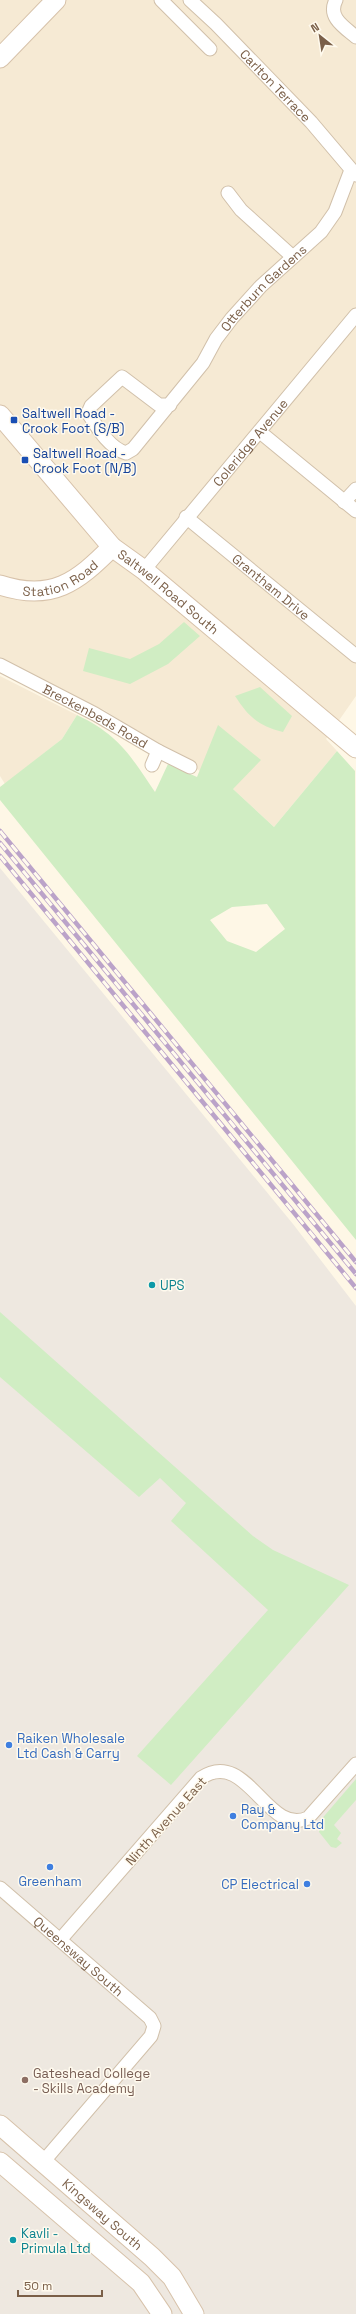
<svg xmlns="http://www.w3.org/2000/svg" width="356" height="2314" viewBox="0 0 356 2314" font-family="'Space Grotesk',sans-serif">
	<style>
		.residential { fill: #f6ead4 }
		.industrial { fill: #eee8e0 }
		.green { fill: #d0edc3; fill-rule: evenodd }
		.lines { fill: none; stroke-linecap: round; stroke-linejoin: round }
		.street-casing { stroke: #d1c0aa; stroke-width: 15 }
		.secondary-casing { stroke: #d7c2aa; stroke-width: 21 }
		.street { stroke: #fff; stroke-width: 13 }
		.secondary { stroke: #fff; stroke-width: 19 }
		.rail-casing { stroke: #bba3c9; stroke-width: 4.5 }
		.rail { stroke: #fffaee; stroke-width: 3; stroke-dasharray: 9; stroke-linecap: butt }
		.transit-dot { fill: #1a4fb4; stroke: #fffaee; stroke-width: 1.5 }
		.culture-dot { fill: #0f9aa8; stroke: #fffaee; stroke-width: 1.5 }
		.shop-dot { fill: #3f7fe0; stroke: #fffaee; stroke-width: 1.5 }
		.education-dot { fill: #8d6e63; stroke: #fffaee; stroke-width: 1.5 }
		.labels { text-anchor: middle; dominant-baseline: central; stroke-width: 3; stroke-linejoin: round; paint-order: stroke }
		.street-label { font-size: 13px; fill: #7a5f48; stroke: #fffaee }
		.transit-label { font-size: 13px; fill: #164399; stroke: #fffaee; text-anchor: start }
		.culture-label { font-size: 13px; fill: #0d838f; stroke: #fffaee; text-anchor: start }
		.shop-label { font-size: 13px; fill: #366cbe; stroke: #fffaee; text-anchor: start }
		.education-label { font-size: 13px; fill: #785e54; stroke: #fffaee; text-anchor: start }
	</style>
	<rect width="100%" height="100%" fill="#fef7e6"/>
	<!-- residential -->
	<path class="residential" d="M0,0H356V696L326,739L337,751L274,827L233,789L200,771L104,710L27,675L0,659Z
		M0,676L77,715L62,739L5,784L0,776Z"/>
	<!-- industrial -->
	<path class="industrial" d="M0,868L293,1224L356,1306V2314H0Z"/>
	<!-- green -->
	<path class="green" d="M184,622L200,636L168,664L130,684L83,671L89,648L130,659L159,644Z
		M260,687L292,716L283,732C258,726 248,716 235,696Z
		M77,715C119,735 130,755 155,792L168,764L197,777L218,725L261,760L233,789L274,827L337,751L355,771L356,1240L0,800V787L62,739ZM267,904L285,929L256,952L227,941L210,920L232,907Z
		M0,1312L253,1536L273,1550L349,1585L171,1785L137,1756L268,1610L171,1521L186,1503L160,1478L139,1497L0,1377Z
		M356,1779V1800L334,1825L341,1833L337,1839L342,1843L336,1848L331,1847L319,1832V1822Z"/>
	<g class="lines">
		<defs>
			<g id="street">
				<path d="M161,0L210,49"/>
				<path id="s1" d="M190,0L216,24L311,122L356,175"/>
				<path d="M336,0C327,17 344,27 356,37"/>
				<path d="M228,193L241,210L293,257"/>
				<path id="s2" d="M170,405H159L122,377L91,406L88,413C97,427 109,448 126,453L133,449L203,363L216,339L232,318L261,286L321,232L335,212L351,170"/>
				<path d="M260,432L356,511"/>
				<path d="M344,502L356,489"/>
				<path id="s3" d="M186,517L356,656"/>
				<path id="s4" d="M144,570L356,315"/>
				<path id="s5" d="M0,665L95,714L158,751L190,767"/>
				<path d="M152,765L158,751"/>
				<path id="s6" d="M0,1888L150,2018L154,2026L151,2036L43,2162"/>
				<path d="M60,1940L201,1778C247,1747 267,1837 308,1818L356,1764"/>
			</g>
			<g id="secondary">
				<path d="M0,58L56,0"/>
				<path id="s7" d="M0,415L112,547L144,570L356,748"/>
				<path id="s8" d="M0,585C52,602 77,582 112,547"/>
				<path id="s9" d="M0,2125L152,2257L172,2277L194,2314"/>
				<path d="M0,2162L141,2283L162,2314"/>
			</g>
		</defs>
		<!-- street casing -->
		<use href="#street" class="street-casing"/>
		<!-- secondary casing -->
		<use href="#secondary" class="secondary-casing"/>
		<!-- street -->
		<use href="#street" class="street"/>
		<!-- secondary -->
		<use href="#secondary" class="secondary"/>
		<defs>
			<path id="rail" d="M0,831L356,1262
				M0,843L356,1274
				M0,856L356,1288"/>
		</defs>
		<!-- rail casing -->
		<use href="#rail" class="rail-casing"/>
		<!-- rail -->
		<use href="#rail" class="rail"/>
	</g>
	<!-- markers -->
	<g class="transit-dot">
		<rect x="10" y="416" width="8" height="8" rx="2"/>
		<rect x="21" y="456" width="8" height="8" rx="2"/>
	</g>
	<g class="culture-dot">
		<circle cx="152" cy="1285" r="4"/>
		<circle cx="13" cy="2240" r="4"/>
	</g>
	<g class="shop-dot">
		<circle cx="9" cy="1745" r="4"/>
		<circle cx="233" cy="1816" r="4"/>
		<circle cx="50" cy="1867" r="4"/>
		<circle cx="307" cy="1884" r="4"/>
	</g>
	<circle class="education-dot" cx="25" cy="2080" r="4"/>
	<g class="labels">
		<!-- street labels -->
		<g class="street-label">
			<text stroke="none"><textPath href="#s1" startOffset="121">Carlton Terrace</textPath></text>
			<text stroke="none"><textPath href="#s2" startOffset="380">Otterburn Gardens</textPath></text>
			<text stroke="none"><textPath href="#s4" startOffset="166">Coleridge Avenue</textPath></text>
			<text stroke="none"><textPath href="#s8" startOffset="64">Station Road</textPath></text>
			<text stroke="none"><textPath href="#s3" startOffset="110">Grantham Drive</textPath></text>
			<text stroke="none"><textPath href="#s7" startOffset="245">Saltwell Road South</textPath></text>
			<text stroke="none"><textPath href="#s5" startOffset="108">Breckenbeds Road</textPath></text>
			<text transform="translate(166 1821) rotate(-48)">Ninth Avenue East</text>
			<text stroke="none"><textPath href="#s6" startOffset="104">Queensway South</textPath></text>
			<text stroke="none"><textPath href="#s9" startOffset="136">Kingsway South</textPath></text>
		</g>
		<!-- transit labels -->
		<g class="transit-label">
			<text x="22" y="413">Saltwell Road -<tspan x="22" dy="15">Crook Foot (S/B)</tspan></text>
			<text x="33" y="453">Saltwell Road -<tspan x="33" dy="15">Crook Foot (N/B)</tspan></text>
		</g>
		<!-- culture labels -->
		<g class="culture-label">
			<text x="160" y="1285">UPS</text>
			<text x="21" y="2233">Kavli -<tspan x="21" dy="15">Primula Ltd</tspan></text>
		</g>
		<!-- shop labels -->
		<g class="shop-label">
			<text x="17" y="1738">Raiken Wholesale<tspan x="17" dy="15">Ltd Cash &amp; Carry</tspan></text>
			<text x="241" y="1809">Ray &amp;<tspan x="241" dy="15">Company Ltd</tspan></text>
			<text x="50" y="1881" text-anchor="middle">Greenham</text>
			<text x="299" y="1884" text-anchor="end">CP Electrical</text>
		</g>
		<!-- education labels -->
		<g class="education-label">
			<text x="33" y="2073">Gateshead College<tspan x="33" dy="15">- Skills Academy</tspan></text>
		</g>
	</g>
	<!-- north arrow -->
	<g transform="translate(320 36) rotate(330)" stroke="#fffaee" stroke-width="3" paint-order="stroke">
	<path d="M0-3L7 15L0 10L-7 15Z" fill="#7a5f48"/>
	<text y="-6" font-size="11" font-weight="bold" text-anchor="middle" fill="#7a5f48">N</text>
	</g>
	<!-- scale -->
	<path d="M18 2290v6h84v-6" fill="none" stroke="#7a5f48" stroke-width="2"/>
	<text x="24" y="2290" font-size="12" fill="#7a5f48" stroke="#fffaee" stroke-width="3" paint-order="stroke">50 m</text>
</svg>
